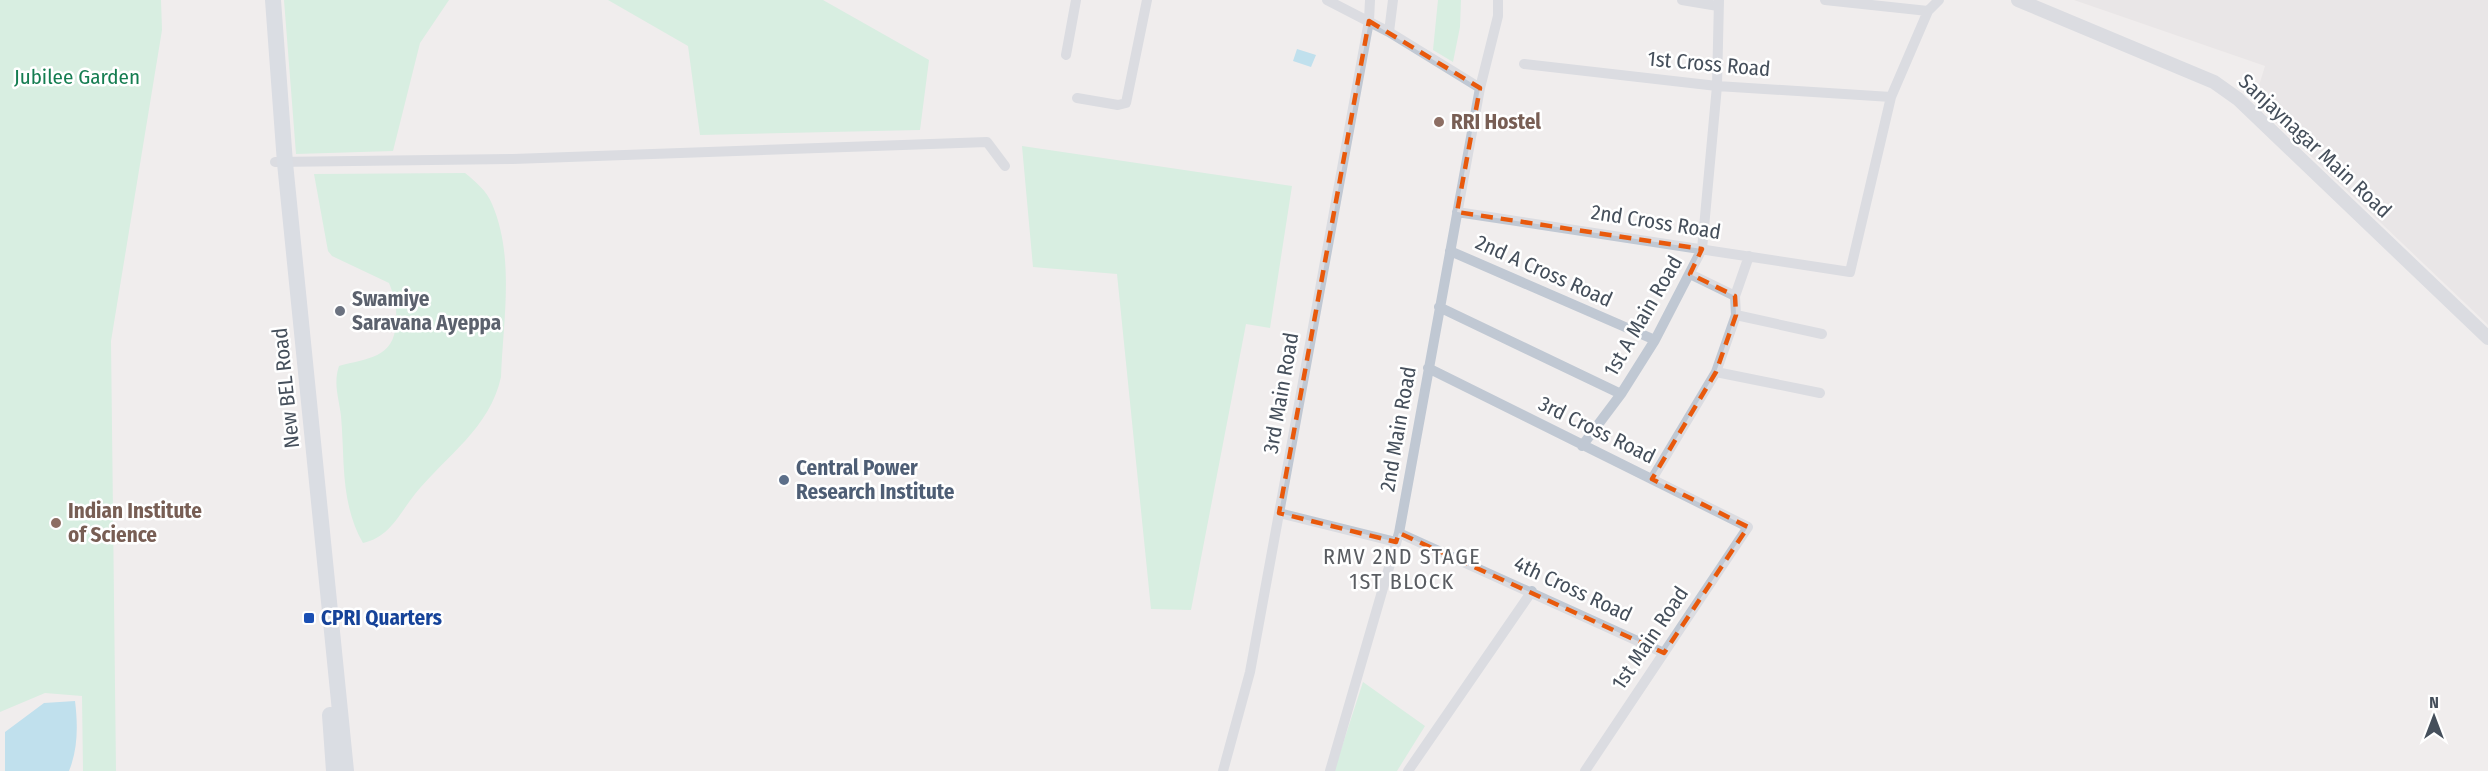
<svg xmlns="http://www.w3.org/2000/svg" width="2488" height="771" viewBox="0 0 2488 771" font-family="'Fira Sans Condensed',sans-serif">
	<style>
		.education { fill: #e1dedf }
		.green { fill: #baefd3 }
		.water { fill: #86d0ed }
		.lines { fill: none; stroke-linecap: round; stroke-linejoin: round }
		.minor { stroke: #c0c8d3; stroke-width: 10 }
		.tertiary { stroke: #c0c8d3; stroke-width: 14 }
		.secondary { stroke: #bfc9d7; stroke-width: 16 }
		.marked { fill: none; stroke: #e8590c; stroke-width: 4.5; stroke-dasharray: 12 8; stroke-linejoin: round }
		.education-dot { fill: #8d6e63; stroke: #fff; stroke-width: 2 }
		.worship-dot { fill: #6b7280; stroke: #fff; stroke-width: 2 }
		.service-dot { fill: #5c6f8a; stroke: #fff; stroke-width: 2 }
		.transit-dot { fill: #1a4fb4; stroke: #fff; stroke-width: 2 }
		.labels { text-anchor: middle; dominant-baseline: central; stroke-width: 5; stroke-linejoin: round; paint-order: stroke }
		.street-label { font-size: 21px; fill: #454f5b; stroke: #fff }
		.park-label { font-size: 21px; fill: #157d51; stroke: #fff }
		.education-label { font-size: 21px; font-weight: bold; fill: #785e54; stroke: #fff; text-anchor: start }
		.worship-label { font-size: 21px; font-weight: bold; fill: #5b616d; stroke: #fff; text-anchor: start }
		.service-label { font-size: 21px; font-weight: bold; fill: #4e5e75; stroke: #fff; text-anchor: start }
		.transit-label { font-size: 21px; font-weight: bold; fill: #164399; stroke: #fff; text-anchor: start }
		.neighbourhood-label { font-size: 22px; letter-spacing: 1.5px; fill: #5a5d62; stroke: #fff }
	</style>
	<rect width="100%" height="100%" fill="#f0eded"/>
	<!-- education -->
	<path class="education" d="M2074,0H2488V325L2254,102L2265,66Z"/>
	<!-- green -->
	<path class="green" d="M0,0H161L162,30L111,341L116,771H83L82,696L45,693L0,712Z
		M284,0H449L420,43L393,151L296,154Z
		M608,0H823L929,60L920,130L700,135L688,46Z
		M1438,0H1461L1460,27L1453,62L1433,50Z
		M1022,146L1292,186L1270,328L1246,324L1191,610L1151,609L1117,274L1033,267Z
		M465,173C475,181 487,191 492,204C515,257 503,321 501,377C490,428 446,456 415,494C399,514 390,537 363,543C340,503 345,460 341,416C339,398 333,384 339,366C367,358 394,359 396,323C397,308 395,298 389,283L332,256L328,251L314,174Z
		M1363,682L1425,726L1397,771H1334Z"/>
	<!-- water -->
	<path class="water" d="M1297,49L1316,55L1311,67L1293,61Z
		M75,701C78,725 78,749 69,771H5V732L44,703Z"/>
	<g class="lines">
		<!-- minor -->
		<path class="minor" d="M1327,0L1389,32L1480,88
			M1682,0L1718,6
			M1825,0L1928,11
			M1389,32L1393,0
			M1066,55L1076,0
			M1524,64L1717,86L1891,97
			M1077,98L1118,105L1126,103L1147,0
			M275,162L513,159L987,142L1005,166
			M1457,212L1850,272L1891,97L1928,11L1939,0
			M1450,251L1655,340
			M1690,274L1735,296
			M1439,307L1621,394
			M1736,315L1822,334
			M1428,368L1748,527L1585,771
			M1716,372L1820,393
			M1582,446L1621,394L1655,340L1702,249L1717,86L1719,0
			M1652,479L1716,372L1736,315L1735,296L1749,256
			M1279,513L1396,542
			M1399,533L1664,653
			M1223,771L1250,672L1369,21L1370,0
			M1330,771L1399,533L1480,88L1498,16V0
			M1408,771L1532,591"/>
		<!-- tertiary -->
		<path class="tertiary" d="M2018,0L2214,82L2238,99L2488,338"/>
		<!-- secondary -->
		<path class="secondary" d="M273,0L285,163L346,771
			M330,715L334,771"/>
	</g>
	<!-- marked area -->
	<path d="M0 0H2488V771H0ZM1369,21L1480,88L1457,212L1702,249L1690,274L1735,296L1736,315L1716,372L1652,479L1748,527L1664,653L1399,533L1396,542L1279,513Z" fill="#f0eded" fill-opacity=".55" fill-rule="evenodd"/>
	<path class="marked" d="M1369,21L1480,88L1457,212L1702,249L1690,274L1735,296L1736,315L1716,372L1652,479L1748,527L1664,653L1399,533L1396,542L1279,513Z"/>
	<!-- markers -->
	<g class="education-dot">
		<circle cx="1439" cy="122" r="6"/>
		<circle cx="56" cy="523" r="6"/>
	</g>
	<circle class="worship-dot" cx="340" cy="311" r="6"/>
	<circle class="service-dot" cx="784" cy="480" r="6"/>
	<rect class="transit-dot" x="303" y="612" width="12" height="12" rx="3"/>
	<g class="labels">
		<!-- street labels -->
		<g class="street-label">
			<text transform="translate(1709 64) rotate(5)">1st Cross Road</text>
			<text transform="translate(2315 146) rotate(43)">Sanjaynagar Main Road</text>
			<text transform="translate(1656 222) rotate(9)">2nd Cross Road</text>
			<text transform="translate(1544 271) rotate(24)">2nd A Cross Road</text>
			<text transform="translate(1643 316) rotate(-60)">1st A Main Road</text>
			<text transform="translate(286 388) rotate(-96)">New BEL Road</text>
			<text transform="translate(1281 393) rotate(-80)">3rd Main Road</text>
			<text transform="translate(1398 429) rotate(-80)">2nd Main Road</text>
			<text transform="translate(1597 430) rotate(26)">3rd Cross Road</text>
			<text transform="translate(1573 589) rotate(25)">4th Cross Road</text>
			<text transform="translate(1650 638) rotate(-56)">1st Main Road</text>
		</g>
		<!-- park labels -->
		<g class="park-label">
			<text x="77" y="77">Jubilee Garden</text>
		</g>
		<!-- education labels -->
		<g class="education-label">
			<text x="1451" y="122">RRI Hostel</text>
			<text x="68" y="511">Indian Institute<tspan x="68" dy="24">of Science</tspan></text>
		</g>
		<!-- worship labels -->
		<g class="worship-label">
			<text x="352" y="299">Swamiye<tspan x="352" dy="24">Saravana Ayeppa</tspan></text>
		</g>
		<!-- service labels -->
		<g class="service-label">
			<text x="796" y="468">Central Power<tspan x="796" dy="24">Research Institute</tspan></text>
		</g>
		<!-- transit labels -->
		<g class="transit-label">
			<text x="321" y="618">CPRI Quarters</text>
		</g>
		<!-- neighbourhood labels -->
		<g class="neighbourhood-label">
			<text x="1402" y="556">RMV 2ND STAGE<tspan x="1402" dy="25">1ST BLOCK</tspan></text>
		</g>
	</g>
	<!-- north arrow -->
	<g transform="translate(2434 717)" stroke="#ffffff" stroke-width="4.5" paint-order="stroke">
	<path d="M0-4.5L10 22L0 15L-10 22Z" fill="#454f5b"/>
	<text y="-9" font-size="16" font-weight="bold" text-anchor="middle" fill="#454f5b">N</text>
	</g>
</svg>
